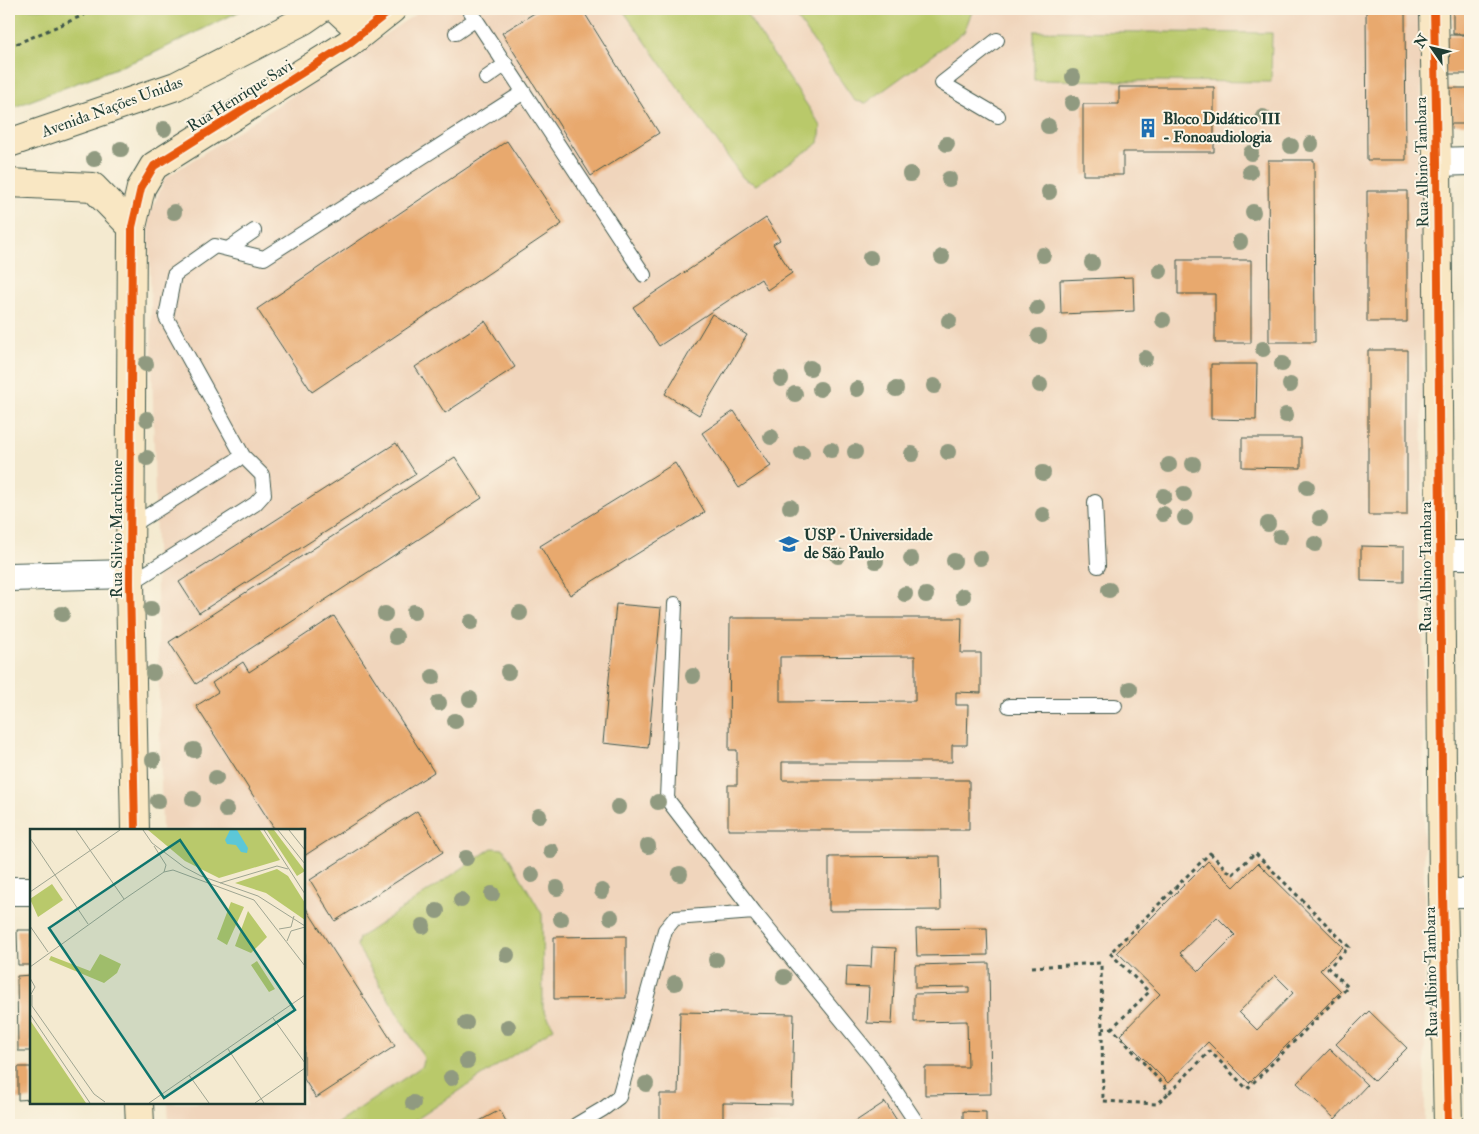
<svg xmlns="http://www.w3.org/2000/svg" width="1479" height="1134" viewBox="0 0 1479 1134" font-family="'IM FELL Double Pica',serif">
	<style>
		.built { fill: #f0d5bc }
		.green { fill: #b9c96b; stroke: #6c8350 }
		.building { fill: #e8a96e; fill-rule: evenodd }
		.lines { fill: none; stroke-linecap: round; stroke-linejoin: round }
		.lane-casing { stroke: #3f574b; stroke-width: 16 }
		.street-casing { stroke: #3f574b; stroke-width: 30 }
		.secondary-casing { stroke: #3f574b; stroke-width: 30 }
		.path { stroke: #3f574b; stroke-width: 3; stroke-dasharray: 4 4; stroke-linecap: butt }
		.lane { stroke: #fff; stroke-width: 14 }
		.street { stroke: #fff; stroke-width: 28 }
		.secondary { stroke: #f9e7c3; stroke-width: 28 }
		.cycleway-casing { stroke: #fcf5e5; stroke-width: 11 }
		.cycleway { stroke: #e8590c; stroke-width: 8 }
		.tree { fill: #909a80 }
		.labels { text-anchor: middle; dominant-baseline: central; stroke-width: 4; stroke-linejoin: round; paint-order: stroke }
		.street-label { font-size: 16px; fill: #1f3d34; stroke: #fcf5e5 }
		.poi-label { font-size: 16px; font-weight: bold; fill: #1f3d34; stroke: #fcf5e5; text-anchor: start }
		.inset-road { fill: none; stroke: #9fa592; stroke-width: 1 }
		.view { fill: #0f766e; fill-opacity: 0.15; stroke: #0f766e; stroke-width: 2.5 }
		.inset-edge { fill: none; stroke: #1f3d34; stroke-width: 2.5 }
	</style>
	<rect width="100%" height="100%" fill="#fcf5e5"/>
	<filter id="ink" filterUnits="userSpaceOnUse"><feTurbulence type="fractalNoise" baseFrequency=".02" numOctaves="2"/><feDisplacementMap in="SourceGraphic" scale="10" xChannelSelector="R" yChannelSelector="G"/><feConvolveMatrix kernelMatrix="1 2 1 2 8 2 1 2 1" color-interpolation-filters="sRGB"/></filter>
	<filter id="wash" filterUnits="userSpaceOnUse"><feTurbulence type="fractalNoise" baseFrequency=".0096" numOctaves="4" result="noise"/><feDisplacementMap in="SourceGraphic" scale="20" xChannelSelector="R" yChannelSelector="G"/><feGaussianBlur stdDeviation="1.12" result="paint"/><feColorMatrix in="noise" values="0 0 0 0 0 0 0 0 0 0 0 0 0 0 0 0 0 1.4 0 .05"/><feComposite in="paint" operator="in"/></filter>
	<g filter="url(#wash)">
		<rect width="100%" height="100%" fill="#f4ead0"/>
		<!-- built -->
		<path class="built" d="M423,9H1421L1425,1125H169L168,1103H304V830H162L149,217L165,178L340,65Z"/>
		<!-- green -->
		<path class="green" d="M9,9H244L150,55L9,109Z
			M622,9H743L821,126L819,143L756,185L743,178Z
			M791,9H973L964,32L866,103L855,101Z
			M1034,31L1272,33L1271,82L1034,80Z
			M492,848L504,849L542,914L543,1008L554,1028L408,1125H335L421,1067L424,1058L357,946L359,938Z"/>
		<g id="blocks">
			<!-- building -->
			<path class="building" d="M541,9H582L659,133L591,176L502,33Z
				M1179,9H1224V12H1179Z
				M1366,9H1405L1406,160H1367Z
				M1453,9H1470V34H1453Z
				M1445,35H1470V74H1445Z
				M1119,87H1214V152H1123V175H1083V104H1119Z
				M1447,88H1470V124H1447Z
				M507,141L562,224L312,392L257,309Z
				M1268,160H1314L1315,342H1269Z
				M1367,191H1407V322H1367Z
				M766,218L780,240L773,244L792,273L767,290L761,279L659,346L633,307Z
				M1178,260H1251V343H1215V294H1178Z
				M1133,277L1134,311L1061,314L1060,280Z
				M712,314L747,335L699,415L665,394Z
				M485,321L515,367L445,413L415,367Z
				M1368,350H1407V515H1368Z
				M1211,364H1257L1256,420L1211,419Z
				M734,411L771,466L739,488L702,433Z
				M1242,438H1301V468L1242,467Z
				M396,443L416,474L199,613L179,582Z
				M455,457L482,498L196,684L169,642Z
				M675,463L705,512L570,595L540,546Z
				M1361,546L1404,547V582L1361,581Z
				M616,604L661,608L648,748L603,743Z
				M334,616L434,772L304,856V830H275L196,706L218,692L212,683L243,662L249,672Z
				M730,618H962L961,653H981V693L956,692V705H968L967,745H952V762H782V780H969V830H728V785H737V750H729ZM915,656V701L780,702V657Z
				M417,811L443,852L335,921L310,880Z
				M940,856L941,910L829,911V857Z
				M1208,861L1234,887L1258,863L1343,947L1320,970L1341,991L1249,1083L1208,1042L1168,1083L1120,1035L1160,994L1117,952ZM1217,917L1235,935L1199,971L1180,953ZM1275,975L1293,993L1257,1030L1239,1012Z
				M304,905L395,1046L316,1098L304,1079Z
				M987,928L988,955L917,956L916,929Z
				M17,930H31V965H18Z
				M626,936V998L554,999V937Z
				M872,947L896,948L892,1024L867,1023L869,987L846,986L847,966L871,967Z
				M989,963L991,1094L925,1095V1067H968L967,1021L914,1022V994L969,993V987L915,988V965Z
				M31,975V1051H18L17,976Z
				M1369,1011L1407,1048L1374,1081L1336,1044Z
				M680,1012L794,1014L792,1104L723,1103V1125H660V1094H678Z
				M1330,1049L1367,1085L1335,1119L1297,1083Z
				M18,1067H31V1099L18,1100Z
				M885,1102L900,1125H850Z
				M500,1110L508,1125H472Z
				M963,1111L986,1112V1125H963Z"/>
		</g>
	</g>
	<g filter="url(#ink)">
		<use href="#blocks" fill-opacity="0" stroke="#3f574b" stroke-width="1"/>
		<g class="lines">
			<defs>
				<path id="lane" d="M469,9L644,275
					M456,33L476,19
					M997,40L942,83L998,116
					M486,78L506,64
					M228,249L254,231
					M243,456L166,317L174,275L215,246L264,258L524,92
					M1095,502L1098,566
					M131,583L255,504L264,494L262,475L243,456L131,526
					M675,604L667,799L754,912
					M1009,706H1115
					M576,1125L603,1109L619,1097L665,930L675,918L754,912L876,1062L918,1125"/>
				<path id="street" d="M1437,162L1470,161
					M1440,555H1470
					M9,577L131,574
					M9,891H31
					M1443,893H1470"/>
				<path id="secondary" d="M337,9L362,32
					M1434,9L1437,162L1443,893L1448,1125
					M9,143L176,86L304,20L320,9
					M9,183L93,187L132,227
					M135,830L130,583L132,227L141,188L154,166L348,44L392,9
					M139,1103L140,1125"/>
			</defs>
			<!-- lane casing -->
			<use href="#lane" class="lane-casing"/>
			<!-- street casing -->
			<use href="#street" class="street-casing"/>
			<!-- secondary casing -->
			<use href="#secondary" class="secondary-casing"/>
			<!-- path -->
			<path class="path" d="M9,47L84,15L82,9
				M1210,853L1232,875L1255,853L1349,947L1328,968L1348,987L1247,1089L1210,1051L1170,1092L1112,1028L1149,992L1110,953Z
				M1032,967L1101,963L1103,1101L1156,1104L1170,1092
				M1102,1029L1112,1028"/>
			<!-- lane -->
			<use href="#lane" class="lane"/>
			<!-- street -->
			<use href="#street" class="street"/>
			<!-- secondary -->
			<use href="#secondary" class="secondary"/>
			<defs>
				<path id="cycleway" d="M1434,9L1437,162L1443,893L1448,1125
					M135,830L130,583L132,227L141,188L154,166L348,44L392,9"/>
			</defs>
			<!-- cycleway casing -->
			<use href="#cycleway" class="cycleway-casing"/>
			<!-- cycleway -->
			<use href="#cycleway" class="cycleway"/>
		</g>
		<!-- trees -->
		<g class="tree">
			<circle cx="1073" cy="77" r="8"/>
			<circle cx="1072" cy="103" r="8"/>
			<circle cx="1263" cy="117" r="8"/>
			<circle cx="1048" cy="126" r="8"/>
			<circle cx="164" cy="129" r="8"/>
			<circle cx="947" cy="144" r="8"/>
			<circle cx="1311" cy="144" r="8"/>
			<circle cx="1291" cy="146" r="8"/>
			<circle cx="121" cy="149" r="8"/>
			<circle cx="1251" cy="153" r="8"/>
			<circle cx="94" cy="159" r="8"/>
			<circle cx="1250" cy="172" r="8"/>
			<circle cx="910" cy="174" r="8"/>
			<circle cx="949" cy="179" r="8"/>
			<circle cx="1049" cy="192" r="8"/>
			<circle cx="174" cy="212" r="8"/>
			<circle cx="1253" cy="212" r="8"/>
			<circle cx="1240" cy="242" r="8"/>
			<circle cx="1043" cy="255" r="8"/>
			<circle cx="942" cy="257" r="8"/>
			<circle cx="870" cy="258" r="8"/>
			<circle cx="1092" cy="263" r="8"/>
			<circle cx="1160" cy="271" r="8"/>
			<circle cx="1037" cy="308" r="8"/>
			<circle cx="1163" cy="320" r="8"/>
			<circle cx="949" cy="321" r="8"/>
			<circle cx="1039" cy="336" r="8"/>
			<circle cx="1263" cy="349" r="8"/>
			<circle cx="1145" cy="358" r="8"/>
			<circle cx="146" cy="364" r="8"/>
			<circle cx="1282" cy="364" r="8"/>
			<circle cx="810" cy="368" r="8"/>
			<circle cx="781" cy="379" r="8"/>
			<circle cx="1040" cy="385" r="8"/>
			<circle cx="1290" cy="385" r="8"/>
			<circle cx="934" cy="386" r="8"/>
			<circle cx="820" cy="389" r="8"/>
			<circle cx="857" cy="389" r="8"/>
			<circle cx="896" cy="389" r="8"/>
			<circle cx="795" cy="394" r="8"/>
			<circle cx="1286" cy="415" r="8"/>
			<circle cx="147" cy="419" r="8"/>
			<circle cx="771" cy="437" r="8"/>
			<circle cx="831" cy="450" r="8"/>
			<circle cx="855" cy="452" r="8"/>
			<circle cx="948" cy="452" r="8"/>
			<circle cx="802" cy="453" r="8"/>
			<circle cx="912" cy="454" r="8"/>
			<circle cx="147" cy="458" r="8"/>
			<circle cx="1193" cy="464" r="8"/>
			<circle cx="1169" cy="465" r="8"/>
			<circle cx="1043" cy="473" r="8"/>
			<circle cx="1307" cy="487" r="8"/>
			<circle cx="1184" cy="494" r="8"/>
			<circle cx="1164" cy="496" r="8"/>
			<circle cx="790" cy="507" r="8"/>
			<circle cx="1163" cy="514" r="8"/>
			<circle cx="1043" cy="515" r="8"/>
			<circle cx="1185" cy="518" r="8"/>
			<circle cx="1320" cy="518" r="8"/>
			<circle cx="1268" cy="524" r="8"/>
			<circle cx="1280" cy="537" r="8"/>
			<circle cx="1315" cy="544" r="8"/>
			<circle cx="838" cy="556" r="8"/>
			<circle cx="980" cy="558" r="8"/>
			<circle cx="911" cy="559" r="8"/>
			<circle cx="876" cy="561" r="8"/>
			<circle cx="954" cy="561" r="8"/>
			<circle cx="1109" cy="590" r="8"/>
			<circle cx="905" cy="594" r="8"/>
			<circle cx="926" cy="595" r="8"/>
			<circle cx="963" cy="596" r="8"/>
			<circle cx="151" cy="609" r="8"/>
			<circle cx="414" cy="612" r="8"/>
			<circle cx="520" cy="613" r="8"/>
			<circle cx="62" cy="614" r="8"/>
			<circle cx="385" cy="614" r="8"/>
			<circle cx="471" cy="622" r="8"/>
			<circle cx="396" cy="637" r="8"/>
			<circle cx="508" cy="672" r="8"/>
			<circle cx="153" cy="673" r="8"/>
			<circle cx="693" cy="676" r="8"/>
			<circle cx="433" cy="677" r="8"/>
			<circle cx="1130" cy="689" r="8"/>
			<circle cx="470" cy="699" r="8"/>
			<circle cx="439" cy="703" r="8"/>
			<circle cx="455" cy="721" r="8"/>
			<circle cx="194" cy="750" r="8"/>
			<circle cx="153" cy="760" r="8"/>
			<circle cx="216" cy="778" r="8"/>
			<circle cx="193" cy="799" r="8"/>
			<circle cx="158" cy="801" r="8"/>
			<circle cx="658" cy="802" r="8"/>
			<circle cx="618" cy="807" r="8"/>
			<circle cx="226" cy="810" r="8"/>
			<circle cx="539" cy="816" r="8"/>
			<circle cx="648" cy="846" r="8"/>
			<circle cx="551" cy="851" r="8"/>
			<circle cx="466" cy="858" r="8"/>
			<circle cx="680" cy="874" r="8"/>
			<circle cx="532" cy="875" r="8"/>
			<circle cx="557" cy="888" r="8"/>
			<circle cx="602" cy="891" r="8"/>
			<circle cx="492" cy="894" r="8"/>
			<circle cx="461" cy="900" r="8"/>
			<circle cx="437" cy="911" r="8"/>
			<circle cx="611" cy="917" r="8"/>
			<circle cx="561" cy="919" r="8"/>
			<circle cx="423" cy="926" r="8"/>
			<circle cx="507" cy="955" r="8"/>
			<circle cx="716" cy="960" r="8"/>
			<circle cx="784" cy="977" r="8"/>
			<circle cx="675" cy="983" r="8"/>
			<circle cx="466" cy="1023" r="8"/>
			<circle cx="508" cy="1027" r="8"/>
			<circle cx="467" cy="1061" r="8"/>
			<circle cx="451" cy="1078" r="8"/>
			<circle cx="646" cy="1084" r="8"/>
			<circle cx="413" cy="1103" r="8"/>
		</g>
	</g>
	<!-- icons -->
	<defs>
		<symbol id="building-bare" viewBox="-9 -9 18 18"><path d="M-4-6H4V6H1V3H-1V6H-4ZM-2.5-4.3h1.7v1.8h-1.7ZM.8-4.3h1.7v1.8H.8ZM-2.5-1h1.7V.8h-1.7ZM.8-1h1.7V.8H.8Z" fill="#1f6fb2" stroke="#fcf5e5" stroke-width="2.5" paint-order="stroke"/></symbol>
		<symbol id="university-bare" viewBox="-9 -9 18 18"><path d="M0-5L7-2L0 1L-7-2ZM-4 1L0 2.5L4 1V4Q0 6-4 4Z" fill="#1f6fb2" stroke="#fcf5e5" stroke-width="2.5" paint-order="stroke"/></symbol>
	</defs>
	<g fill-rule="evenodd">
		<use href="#building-bare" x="1134" y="114" width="28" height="28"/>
		<use href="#university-bare" x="775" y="530" width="28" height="28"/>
	</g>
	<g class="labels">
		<!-- street labels -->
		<g class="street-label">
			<text transform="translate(240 96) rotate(-32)">Rua Henrique Savi</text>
			<text transform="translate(112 107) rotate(-20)">Avenida Nações Unidas</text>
			<text transform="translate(1422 162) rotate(-91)">Rua Albino Tambara</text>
			<text transform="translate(117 529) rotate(-90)">Rua Silvio Marchione</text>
			<text transform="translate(1426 567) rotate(-90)">Rua Albino Tambara</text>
			<text transform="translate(1431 972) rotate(-91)">Rua Albino Tambara</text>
		</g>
		<!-- poi labels -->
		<g class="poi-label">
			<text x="1163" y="119">Bloco Didático III<tspan x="1163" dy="18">- Fonoaudiologia</tspan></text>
			<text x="804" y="535">USP - Universidade<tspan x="804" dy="18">de São Paulo</tspan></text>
		</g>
	</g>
	<!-- overview -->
	<g transform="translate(30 829)">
		<rect width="275" height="275" fill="#f4ead0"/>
		<path d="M118,1H230L250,31L189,49L155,32ZM237,1H244L275,42L267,47ZM247,40L258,47L275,74V91L236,64L205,54ZM22,55L33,71L8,88L0,70ZM201,73L214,78L197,116L187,110ZM218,82L237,108L221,124L205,117ZM70,125L91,135L87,144L74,154L19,131L21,127L60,142ZM227,132L245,160L239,163L221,136ZM0,191L56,274H0Z" fill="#b9c96b"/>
		<path d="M200,1H207L218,19L217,24L211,23L206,16L197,15L195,11Z" fill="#5cc7d7"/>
		<path class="inset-road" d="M46,1L94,70M113,1L122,14L154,38L171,47L228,67L275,97M234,1L275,65M248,1L275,35M259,1L275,21M0,9L58,95M124,17L136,36L134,43M190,54L247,37L258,40M0,63L90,1M0,97L18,123M249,100L261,98L264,87M257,112L261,102L275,98M0,138L93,71L134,43L143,41L224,71L275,137M0,149L5,158L0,167M2,166V177L64,265L75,273M0,185L60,274M243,189L275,234M198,220L234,274M159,246L179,274M119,274L275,166M225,274L275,239"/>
		<path class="view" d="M150,11L265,181L134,269L19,99Z"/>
		<rect width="275" height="275" class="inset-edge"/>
	</g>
	<!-- margin -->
	<rect width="1479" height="1134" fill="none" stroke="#fcf5e5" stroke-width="30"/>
	<!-- north arrow -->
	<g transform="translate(1432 48) rotate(304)" stroke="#fcf5e5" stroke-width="4" paint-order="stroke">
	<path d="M0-4L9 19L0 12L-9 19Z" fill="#1f3d34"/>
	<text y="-8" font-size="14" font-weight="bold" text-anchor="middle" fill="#1f3d34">N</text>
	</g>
</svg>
